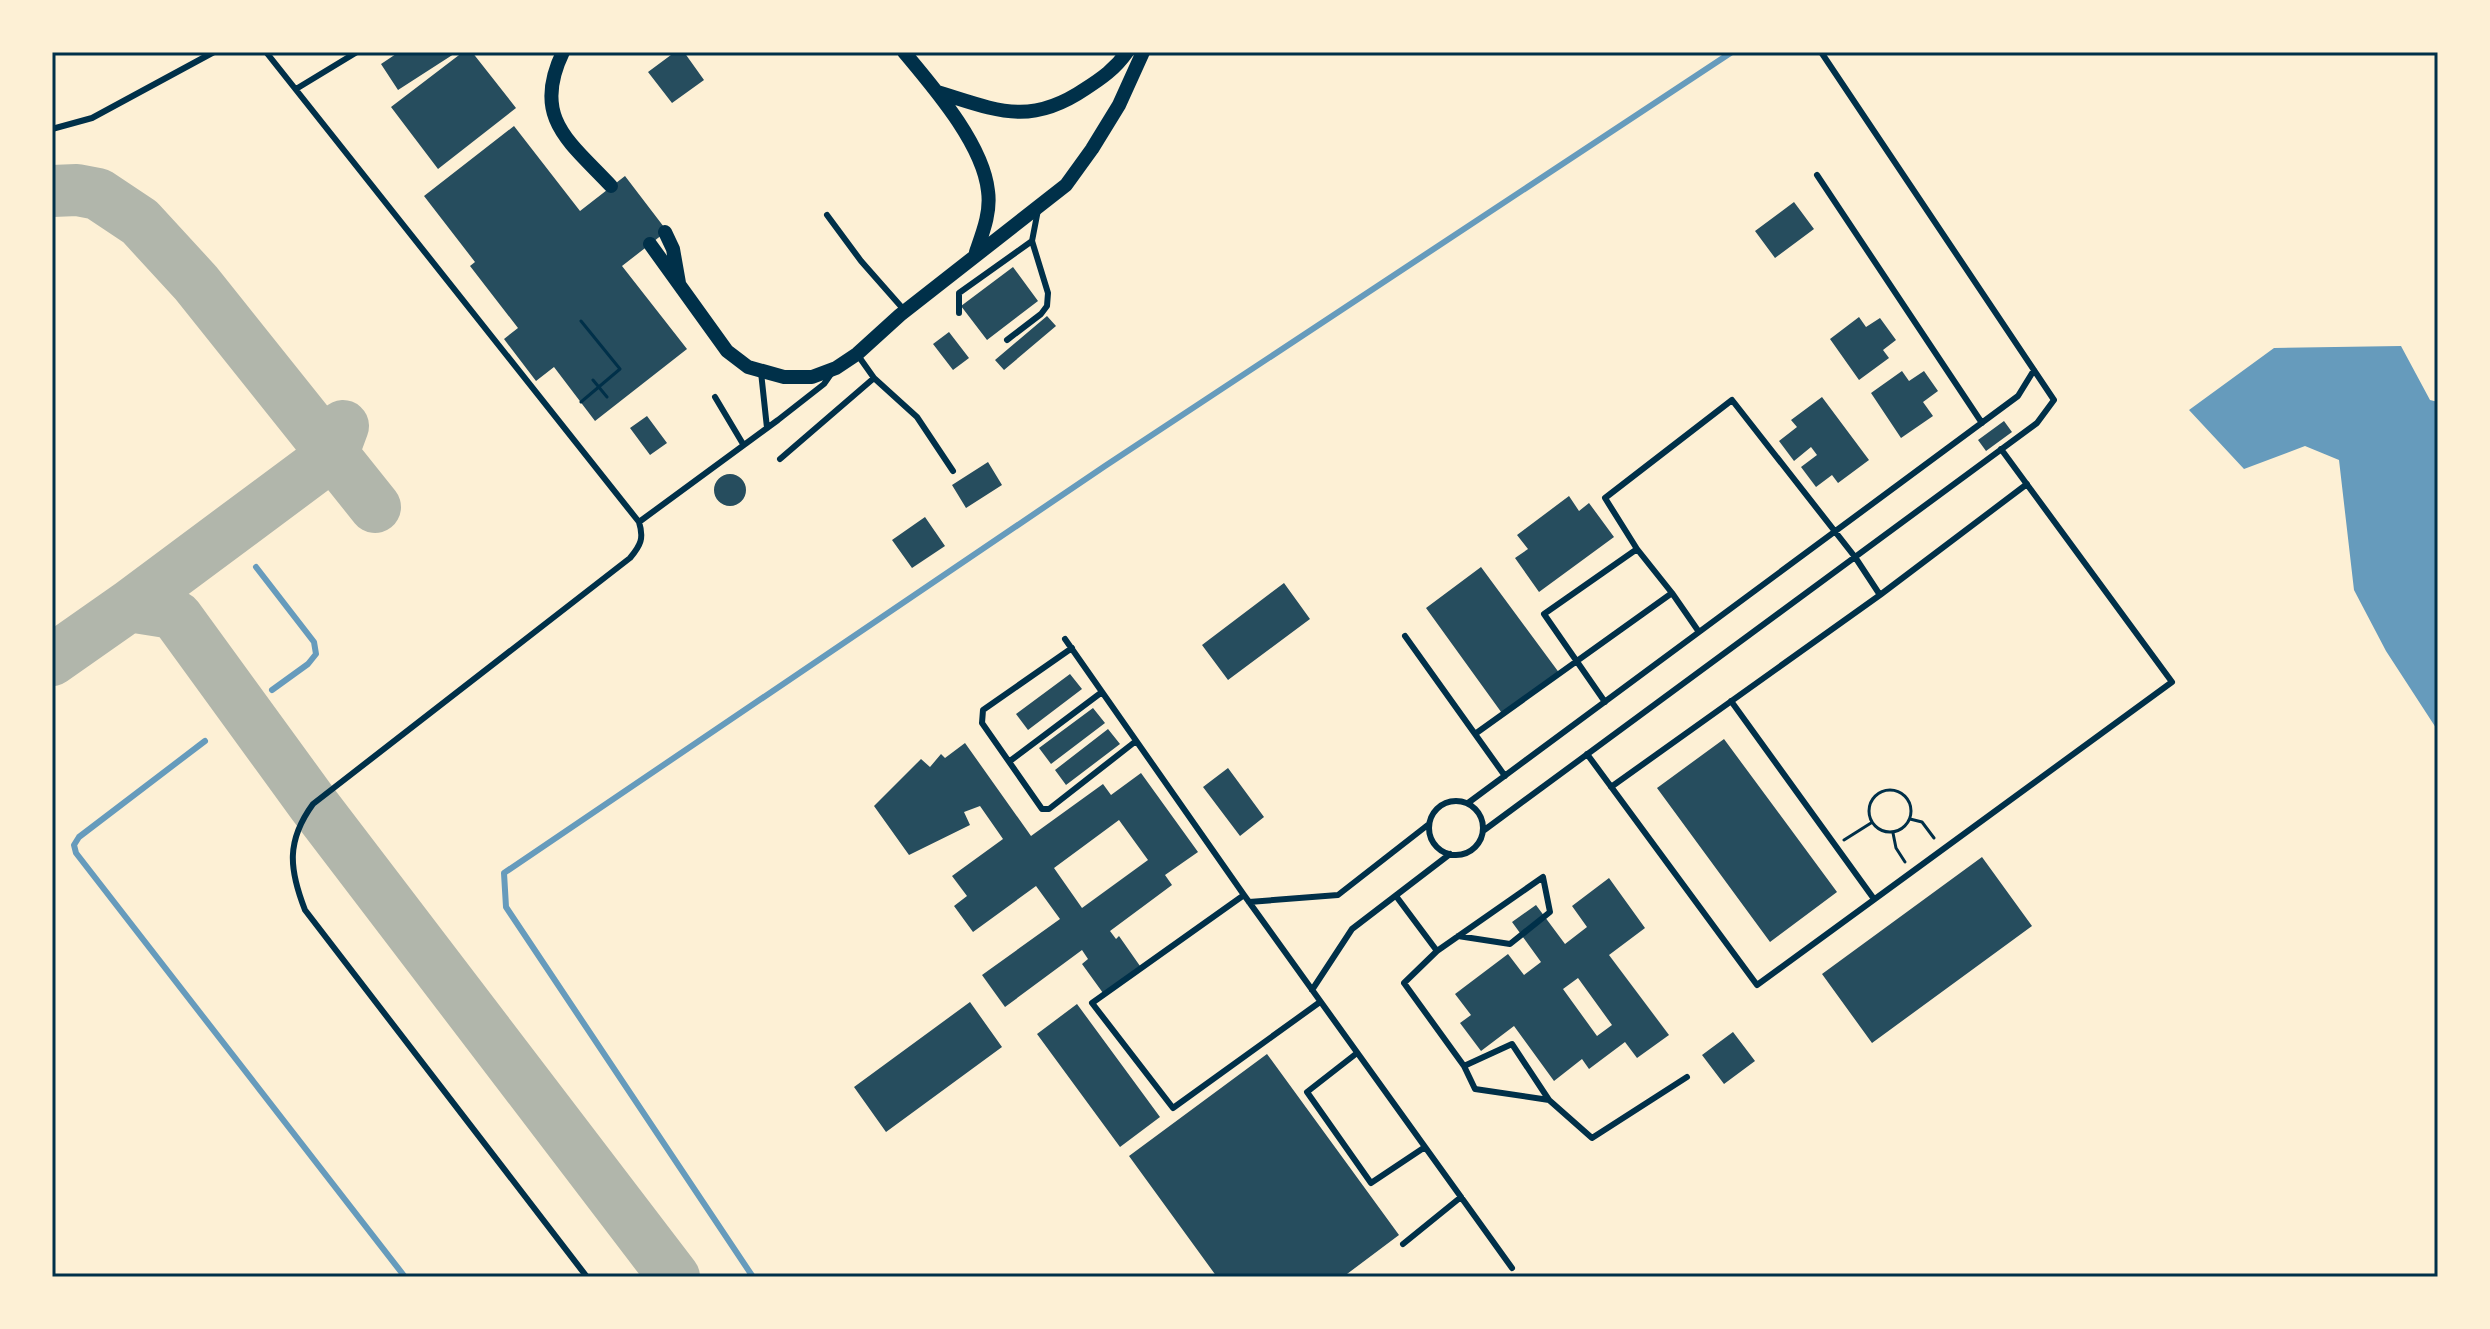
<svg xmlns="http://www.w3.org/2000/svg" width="2490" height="1329" viewBox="0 0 2490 1329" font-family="Helvetica,sans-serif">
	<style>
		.water { fill: #669bbc }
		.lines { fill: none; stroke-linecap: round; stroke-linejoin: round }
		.stream { stroke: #669bbc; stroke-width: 6 }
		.taxiway { stroke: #b1b6ab; stroke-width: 52 }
		.building { fill: #264d5e; fill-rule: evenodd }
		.path { stroke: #003049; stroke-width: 3 }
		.service { stroke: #003049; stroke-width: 6 }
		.tertiary { stroke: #003049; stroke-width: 14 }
		.neatline { fill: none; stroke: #003049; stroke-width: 3 }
	</style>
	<rect width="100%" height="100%" fill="#fdf0d5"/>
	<!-- water -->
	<path class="water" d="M2401,346L2430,400L2438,402V731L2386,651L2354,590L2339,460L2305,446L2244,469L2189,410L2274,348Z"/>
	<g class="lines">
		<!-- stream -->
		<path class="stream" d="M256,567L314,642L316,654L308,664L272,690
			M205,741L79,837L74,845L76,853L405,1277
			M753,1277L506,907L504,873L1105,466L1732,52"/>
		<!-- taxiway -->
		<path class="taxiway" d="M52,191L77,190L98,194L140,222L196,283L375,507
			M129,606L167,612L177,617L313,804L674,1277
			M52,660L129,606L324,461L336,445L343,426"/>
	</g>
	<!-- building -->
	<path class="building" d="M399,52H457L398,90L381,64Z
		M463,52H472L516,108L438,169L391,107Z
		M675,52H684L704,80L672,103L648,72Z
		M514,126L580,211L625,176L667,231L622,266L687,349L595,421L554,367L536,381L504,339L518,328L470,266L475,262L424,196Z
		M1794,202L1814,229L1775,258L1755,231Z
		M1013,267L1038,301L987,340L961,306Z
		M1047,316L1056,326L1004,370L995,360Z
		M1859,317L1866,327L1880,318L1896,340L1883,350L1889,358L1859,380L1830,339Z
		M949,332L969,358L953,370L933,344Z
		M1902,371L1909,381L1924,371L1938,391L1923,402L1933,416L1901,438L1871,393Z
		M1822,397L1869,460L1838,483L1832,475L1816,487L1801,467L1817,455L1811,447L1794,461L1779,441L1797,427L1791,420Z
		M647,416L667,443L650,455L630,428Z
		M2004,421L2012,432L1986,451L1978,440Z
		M988,462L1002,485L966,508L952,485Z
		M714 490a16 16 0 1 1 32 0a16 16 0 1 1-32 0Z
		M1569,496L1579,511L1589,503L1614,537L1539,592L1515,558L1528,549L1517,535Z
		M925,517L945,546L912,568L892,540Z
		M1481,567L1560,674L1504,716L1426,608Z
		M1284,583L1310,619L1228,680L1202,645Z
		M1070,674L1082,689L1028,730L1016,714Z
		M1093,708L1105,723L1051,764L1039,748Z
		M1108,729L1120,744L1066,785L1055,770Z
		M1724,739L1837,892L1770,942L1657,788Z
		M965,743L1031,836L1103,784L1111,795L1141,773L1198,852L1165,875L1172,885L1110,931L1116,939L1119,936L1140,966L1103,993L1082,964L1088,959L1082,950L1005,1007L982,975L1060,919L1036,886L973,932L954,906L967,896L952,876L1003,839L980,806L964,812L970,825L909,855L874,806L921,759L930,767L941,754L945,758ZM1119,820L1148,860L1082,908L1054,868Z
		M1228,768L1264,817L1240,836L1203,787Z
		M1982,857L2032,926L1872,1043L1822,974Z
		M1609,878L1645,928L1609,955L1669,1035L1637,1058L1625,1042L1589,1069L1582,1059L1554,1081L1514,1026L1481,1051L1460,1023L1471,1015L1455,994L1508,954L1524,975L1541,962L1512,922L1536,905L1565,944L1587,927L1572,906ZM1578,978L1612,1025L1597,1036L1563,989Z
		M970,1002L1002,1047L886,1132L854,1087Z
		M1077,1004L1160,1117L1120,1147L1037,1034Z
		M1733,1032L1755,1061L1724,1084L1702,1055Z
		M1267,1054L1399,1235L1343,1277H1217L1129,1156Z"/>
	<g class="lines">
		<!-- path -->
		<path class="path" d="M593,380L607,397
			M581,402L620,369L581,321
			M1869 811a21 21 0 1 1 42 0a21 21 0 1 1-42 0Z
			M1910,819L1922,822L1934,838
			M1893,833L1896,848L1905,862
			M1844,840L1871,823"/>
		<!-- service -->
		<path class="service" d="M266,52L639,522C644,538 641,545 630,558L313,804C286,841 289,869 305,910L587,1277
			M296,89L357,52
			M52,129L92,118L214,52
			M1817,175L1982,423
			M827,215L861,261L905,311
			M959,313V293L1032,241
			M1007,340L1041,314L1047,306L1048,293L1032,241L1038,210
			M857,354L874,378L917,417L953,471
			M761,372L767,428
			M715,397L743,444
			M780,459L874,378
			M639,522L778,420L824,384L831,374
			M1699,632L1672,593L1637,549L1605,498L1732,400L1855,557L1880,595
			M1405,636L1505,776
			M1065,639L1244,895L1512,1268
			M1072,648L983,710L982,723L1042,809H1049L1136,741
			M1731,701L1874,899
			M1605,702L1544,614L1637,549
			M1475,734L1672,593
			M1587,754L1757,985L2172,682L2001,449
			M1010,761L1102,692
			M1611,787L1880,595L2027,484
			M1429 828a27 27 0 1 1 54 0a27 27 0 1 1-54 0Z
			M1468,803L2018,396L2034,370
			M1483,831L2037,423L2054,400L1821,52
			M1244,895L1092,1003L1173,1108L1320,1002
			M1396,896L1437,951L1404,983L1464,1066
			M1249,902L1338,895L1429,824
			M1437,951L1543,877L1550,912L1510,944L1458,936
			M1312,990L1352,929L1450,854
			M1512,1044L1549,1100L1475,1089L1464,1066Z
			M1357,1053L1307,1092L1371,1183L1425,1147
			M1549,1100L1592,1138L1687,1077
			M1403,1244L1461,1197"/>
		<!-- tertiary -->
		<path class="tertiary" d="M563,52C531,118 570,142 611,186
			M904,52C934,88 983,144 988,191C991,212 983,232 976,252
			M937,92C996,110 1029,127 1085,89C1102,78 1115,69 1127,52
			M665,232L673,249L679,283
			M650,244L727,351L748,367L784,377H812L836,368L857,354L900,315L1066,185L1092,149L1119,105L1143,52"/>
	</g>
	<!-- border -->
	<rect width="2490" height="1329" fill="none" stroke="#fdf0d5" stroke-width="108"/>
	<rect x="54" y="54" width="2382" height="1221" class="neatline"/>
</svg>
